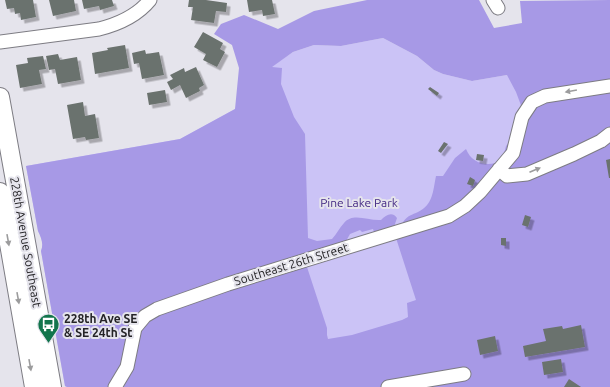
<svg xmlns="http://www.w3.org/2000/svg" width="610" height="387" viewBox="0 0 610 387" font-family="Ubuntu,sans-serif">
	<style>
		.green { fill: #cbc3f6 }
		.forest { fill: #a799e6; fill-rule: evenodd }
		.building { fill: #6b726e; filter: url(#shadow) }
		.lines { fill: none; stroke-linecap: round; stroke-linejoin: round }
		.street-casing { stroke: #7d7c83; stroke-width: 15 }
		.secondary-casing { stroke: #7d7c83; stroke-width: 20 }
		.street { stroke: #fff; stroke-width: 13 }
		.secondary { stroke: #fff; stroke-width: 18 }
		.oneway { fill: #9c9c9d }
		.labels { text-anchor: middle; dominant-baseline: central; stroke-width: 4; stroke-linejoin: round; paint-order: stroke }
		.park-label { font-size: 12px; fill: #452b84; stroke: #e5e4ec }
		.street-label { font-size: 12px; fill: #242326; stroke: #e5e4ec }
		.poi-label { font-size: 12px; font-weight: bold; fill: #242326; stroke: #e5e4ec; text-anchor: start }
	</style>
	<defs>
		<filter id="shadow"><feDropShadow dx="3.5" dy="3.5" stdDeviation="0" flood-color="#0004"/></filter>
	</defs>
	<rect width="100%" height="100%" fill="#e5e4ec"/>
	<!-- green -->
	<path class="green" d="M383,38L417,56L434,70L443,74L472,81L610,57V314L67,387L65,386L41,251C44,244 41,237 38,231L26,166L180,139L235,109L271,67L293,52L314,45L341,46Z"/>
	<!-- forest -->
	<path class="forest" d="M367,0H479L494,28L522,23L520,1L610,0V387H67L65,386L41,251C44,244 41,237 38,231L26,166L180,139L235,109L239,68L232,45L214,34L221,24L244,15L278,29L314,11ZM383,38L417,56L434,70L443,74L472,81L507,75L516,92L525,116L520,129L506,146L502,161C487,167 472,164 466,149L455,158L443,176H436C433,191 433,205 418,212C412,215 408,215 403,222L405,234L396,238L416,300L407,303L408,317L402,320L352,335L328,339L327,335V328L306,264L345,243L350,234L360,230L362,232L373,229L374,232H377L394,227L397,218C392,211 386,215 381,220C368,221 353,212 344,223C339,228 337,234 332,239L317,241L308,238L305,134L294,117L281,84L282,68L272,67L293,52L314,45L341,46Z"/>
	<!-- building -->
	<path class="building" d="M5,0H33L36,17L21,20L20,13L15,14L14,8L7,9Z
		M49,0H74L76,11L53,16Z
		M82,0H112L114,6L100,10L99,6L84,9Z
		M189,0H206L227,3L226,12L216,11L214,23L191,20L193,7H188Z
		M247,0H272L275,14L263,16L262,10L249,12Z
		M203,32L223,43L220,49L225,52L217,67L203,60L206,54L194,47Z
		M125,45L129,68L95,74L92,53L108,50L107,48Z
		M145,50L146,54L159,52L164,75L142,79L139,63L134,64L132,53Z
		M58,54L60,60L77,57L81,80L58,84L55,69L49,70L46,56Z
		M43,56L46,69L39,70L42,84L20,88L16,65L28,63L27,58Z
		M196,67L204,85L199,88L200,91L186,98L180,85L171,90L167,82L173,79L170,75L184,68L185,72Z
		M430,87L439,93L437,96L428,89Z
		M165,90L167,102L149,105L147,93Z
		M83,102L85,116L95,114L99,138L86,140L85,137L73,139L67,105Z
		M444,142L448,144L441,153L438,151Z
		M477,154L484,155L483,161L476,160Z
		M610,159V178H609L606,160Z
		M470,177L475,180L473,186L467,184Z
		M525,215L531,217L528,227L522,225Z
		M501,238H506V246L501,245Z
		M581,325L585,347L525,357L523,346L546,341L543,329L562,326L563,329Z
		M495,336L498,351L480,355L477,340Z
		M561,359L563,372L544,375L542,362Z
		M569,379L581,387H564Z"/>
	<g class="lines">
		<defs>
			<path id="street" d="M493,0L498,8
				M0,42L99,29C119,24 137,16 150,0
				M499,169L507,176L527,174L574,154L601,141L610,134
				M115,387L127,367L135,328L145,316L157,309L228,284L449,216L465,206L480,192L513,153L522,117L532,102L545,96L610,86
				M388,387L464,374"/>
			<path id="secondary" d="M0,97L52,387
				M0,192L34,387"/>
		</defs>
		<!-- street casing -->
		<use href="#street" class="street-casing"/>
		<!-- secondary casing -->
		<use href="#secondary" class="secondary-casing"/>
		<!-- street -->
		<use href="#street" class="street"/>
		<!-- secondary -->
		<use href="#secondary" class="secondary"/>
	</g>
	<!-- one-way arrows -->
	<defs><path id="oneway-solid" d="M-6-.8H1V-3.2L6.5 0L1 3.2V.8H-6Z"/></defs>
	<g class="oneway">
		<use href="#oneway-solid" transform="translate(571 91) rotate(170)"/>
		<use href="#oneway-solid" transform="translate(535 170) rotate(-23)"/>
		<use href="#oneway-solid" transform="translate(8 240) rotate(80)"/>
		<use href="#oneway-solid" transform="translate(18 298) rotate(80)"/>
		<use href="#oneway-solid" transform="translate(30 365) rotate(80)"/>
	</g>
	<!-- icons -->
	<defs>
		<symbol id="bus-pin" viewBox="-11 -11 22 30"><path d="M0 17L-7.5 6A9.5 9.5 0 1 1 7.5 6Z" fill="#12754c" stroke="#e5e4ec"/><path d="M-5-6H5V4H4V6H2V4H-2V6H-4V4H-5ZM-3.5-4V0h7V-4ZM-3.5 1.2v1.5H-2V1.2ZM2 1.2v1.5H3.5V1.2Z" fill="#fff"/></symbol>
	</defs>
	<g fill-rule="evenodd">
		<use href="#bus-pin" x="36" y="312" width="25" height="34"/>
	</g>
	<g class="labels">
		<!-- park labels -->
		<g class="park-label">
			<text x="359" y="202">Pine Lake Park</text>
		</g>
		<!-- street labels -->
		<g class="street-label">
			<text transform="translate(26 242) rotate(80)">228th Avenue Southeast</text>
			<text transform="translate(291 264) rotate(-17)">Southeast 26th Street</text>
		</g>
		<!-- poi labels -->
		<g class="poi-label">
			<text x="64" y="318">228th Ave SE<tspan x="64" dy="14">&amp; SE 24th St</tspan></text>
		</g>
	</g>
</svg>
